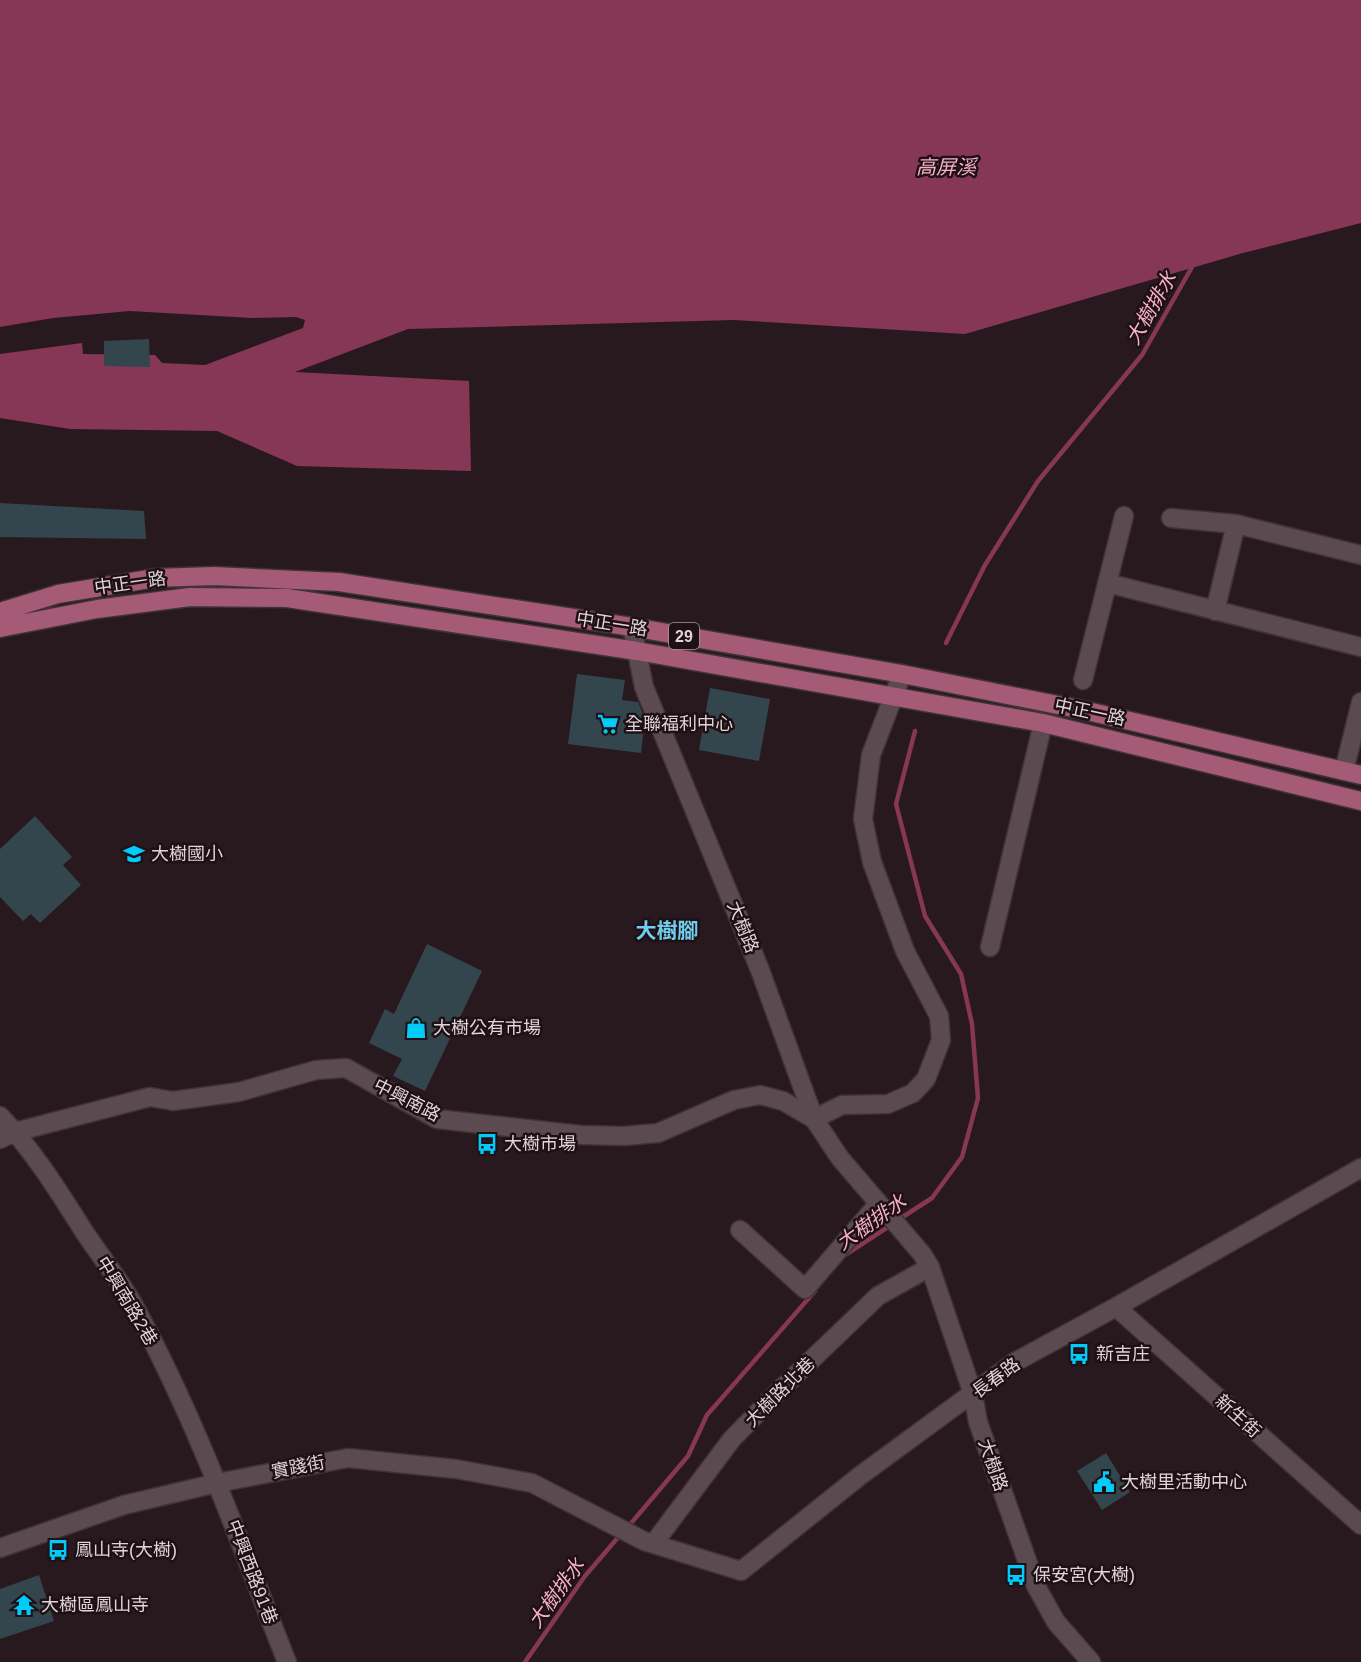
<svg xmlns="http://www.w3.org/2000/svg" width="1361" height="1662" viewBox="0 0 1361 1662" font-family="Arial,'Noto Sans TC',sans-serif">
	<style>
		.water { fill: #863755 }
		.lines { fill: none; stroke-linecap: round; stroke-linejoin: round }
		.stream { stroke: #863755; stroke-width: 4.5 }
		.building { fill: #34464d }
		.minor-casing { stroke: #3e3336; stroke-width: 21 }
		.tertiary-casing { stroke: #3e3336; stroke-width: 21 }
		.primary-casing { stroke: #3e3336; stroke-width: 21 }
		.minor { stroke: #5b4a4f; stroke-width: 18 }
		.tertiary { stroke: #5b4a4f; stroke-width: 18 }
		.primary { stroke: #a55a75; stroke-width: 18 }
		.labels { text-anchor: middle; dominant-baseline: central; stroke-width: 5; stroke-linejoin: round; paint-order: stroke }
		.shield { fill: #1e1015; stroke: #a5999d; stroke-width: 1.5 }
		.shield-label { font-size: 16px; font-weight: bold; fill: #dfd4d7 }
		.street-label { font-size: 18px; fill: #dfd4d7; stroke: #1e1015 }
		.poi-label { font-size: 18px; fill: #dfd4d7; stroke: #1e1015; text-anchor: start }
		.water-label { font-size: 20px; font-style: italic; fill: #f7b1c6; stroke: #1e1015 }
		.quarter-label { font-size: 21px; font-weight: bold; fill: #70ceee; stroke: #1e1015 }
	</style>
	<rect width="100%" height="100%" fill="#28191e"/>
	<!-- water -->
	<path class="water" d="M0,0H1361V223L1243,253L965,334L733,320L408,329L295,372L469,381L471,471L297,466L217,431L70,429L0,418V354L82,343L83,354L155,355L162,363L205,365L303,328L305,320L296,317L252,318L130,311L53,318L0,327Z"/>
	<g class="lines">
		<!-- stream -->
		<path class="stream" d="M946,643L985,565L1038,481L1142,355L1192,267L1191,263
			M898,1220L932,1198L962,1157L978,1098L972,1024L961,974L925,916L896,804L915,731
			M845,1255L891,1225
			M627,1528L688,1456L707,1415L815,1291
			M525,1662L585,1576L621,1534"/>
	</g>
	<!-- building -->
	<path class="building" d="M149,339L150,367L104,366V341Z
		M0,503L144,511L146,539L0,537Z
		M577,674L625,680L622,700L638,702L645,719L641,753L568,744Z
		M710,688L770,699L759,761L699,750Z
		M35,816L72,857L63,865L81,885L40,923L31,914L23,921L0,897V849Z
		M427,944L482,971L425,1091L393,1076L402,1059L369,1043L385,1009L394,1014Z
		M1106,1453L1130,1492L1102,1510L1077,1471Z
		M39,1575L54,1621L0,1639V1589Z"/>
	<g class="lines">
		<defs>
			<path id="minor" d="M1171,518L1236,524L1361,555
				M1107,583L1361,647
				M1215,611L1236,524
				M1083,680L1124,516
				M1344,771L1361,702
				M990,947L1043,723
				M0,1116C34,1151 59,1192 85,1233C101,1257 119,1279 133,1304C196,1418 239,1541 287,1662
				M0,1139L15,1132L150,1097L173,1101L239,1092L316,1070L346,1068L437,1119L581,1135L624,1136L658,1133L734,1100L760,1095L783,1101L814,1119L842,1105L888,1104L913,1093L926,1079L941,1040L939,1016L905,951L872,862L863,819L871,755L902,674
				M740,1230L805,1289L878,1204
				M1116,1307L1361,1525
				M654,1543L732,1439L779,1391L878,1296L930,1267
				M0,1548L124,1505L217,1483L348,1458L456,1469L532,1483L644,1541L741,1571L861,1475L1015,1362L1116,1307L1361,1168"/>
			<path id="tertiary" d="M632,627L644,687L760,970L814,1119L840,1158L922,1254L930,1267L973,1394L978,1422L1036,1586L1056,1622L1091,1662"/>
			<path id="primary" d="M0,612L58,594L155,578L214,576L339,582L632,627L902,674L1083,710L1361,775
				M0,628L97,609L190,597L287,598L637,651L1043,723L1361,801"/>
		</defs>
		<!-- minor casing -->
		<use href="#minor" class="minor-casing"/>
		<!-- tertiary casing -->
		<use href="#tertiary" class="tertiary-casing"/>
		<!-- primary casing -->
		<use href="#primary" class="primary-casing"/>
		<!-- minor -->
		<use href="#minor" class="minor"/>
		<!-- tertiary -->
		<use href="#tertiary" class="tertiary"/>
		<!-- primary -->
		<use href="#primary" class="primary"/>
	</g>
	<!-- icons -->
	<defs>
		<symbol id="supermarket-bare" viewBox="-9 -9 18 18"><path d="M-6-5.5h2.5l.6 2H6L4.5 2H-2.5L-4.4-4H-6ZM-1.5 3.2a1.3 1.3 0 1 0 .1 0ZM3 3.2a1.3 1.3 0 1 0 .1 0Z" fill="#00cbf9" stroke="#1e1015" stroke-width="2.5" paint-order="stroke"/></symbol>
		<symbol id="school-bare" viewBox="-9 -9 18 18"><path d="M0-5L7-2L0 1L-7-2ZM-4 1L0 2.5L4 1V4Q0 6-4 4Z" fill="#00cbf9" stroke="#1e1015" stroke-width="2.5" paint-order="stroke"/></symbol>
		<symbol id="shop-bare" viewBox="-9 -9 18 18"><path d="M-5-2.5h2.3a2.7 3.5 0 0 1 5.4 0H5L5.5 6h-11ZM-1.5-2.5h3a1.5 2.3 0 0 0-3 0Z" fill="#00cbf9" stroke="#1e1015" stroke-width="2.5" paint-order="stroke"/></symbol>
		<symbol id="bus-bare" viewBox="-9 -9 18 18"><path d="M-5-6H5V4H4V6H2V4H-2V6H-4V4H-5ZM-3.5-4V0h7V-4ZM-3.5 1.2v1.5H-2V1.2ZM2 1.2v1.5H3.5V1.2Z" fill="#00cbf9" stroke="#1e1015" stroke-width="2.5" paint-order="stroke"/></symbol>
		<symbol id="civic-bare" viewBox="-9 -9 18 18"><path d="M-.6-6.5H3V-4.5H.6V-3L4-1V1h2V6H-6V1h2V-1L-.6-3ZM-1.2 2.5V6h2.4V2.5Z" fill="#00cbf9" stroke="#1e1015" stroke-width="2.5" paint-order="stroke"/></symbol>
		<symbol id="temple-bare" viewBox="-9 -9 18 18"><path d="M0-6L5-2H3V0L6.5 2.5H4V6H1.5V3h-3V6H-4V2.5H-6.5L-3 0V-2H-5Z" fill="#00cbf9" stroke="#1e1015" stroke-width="2.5" paint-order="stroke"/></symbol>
	</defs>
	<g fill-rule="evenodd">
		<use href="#supermarket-bare" x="593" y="709" width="30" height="30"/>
		<use href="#school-bare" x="119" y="839" width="30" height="30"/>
		<use href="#shop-bare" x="401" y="1013" width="30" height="30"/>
		<use href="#bus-bare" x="472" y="1129" width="30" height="30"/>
		<use href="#bus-bare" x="1064" y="1339" width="30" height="30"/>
		<use href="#civic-bare" x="1089" y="1467" width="30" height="30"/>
		<use href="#bus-bare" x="43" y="1535" width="30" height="30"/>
		<use href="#bus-bare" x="1001" y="1560" width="30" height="30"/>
		<use href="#temple-bare" x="9" y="1590" width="30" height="30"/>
	</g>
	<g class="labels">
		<!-- shield labels -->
		<rect class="shield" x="669" y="623" width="30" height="26" rx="4.5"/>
		<g class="shield-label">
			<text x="684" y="636">29</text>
		</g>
		<!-- street labels -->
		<g class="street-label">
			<text transform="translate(130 583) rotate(-8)">中正一路</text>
			<text transform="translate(612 624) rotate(9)">中正一路</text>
			<text transform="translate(1090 712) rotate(12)">中正一路</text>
			<text transform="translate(743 927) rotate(68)">大樹路</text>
			<text transform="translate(407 1100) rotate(27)">中興南路</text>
			<text transform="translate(127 1301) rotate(59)">中興南路2巷</text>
			<text transform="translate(996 1378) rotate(-36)">長春路</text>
			<text transform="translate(780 1392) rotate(-45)">大樹路北巷</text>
			<text transform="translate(1238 1416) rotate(42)">新生街</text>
			<text transform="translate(993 1465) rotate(71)">大樹路</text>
			<text transform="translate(298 1467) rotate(-11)">實踐街</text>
			<text transform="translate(252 1572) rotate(69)">中興西路91巷</text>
		</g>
		<!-- poi labels -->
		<g class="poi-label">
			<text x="625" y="724">全聯福利中心</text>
			<text x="151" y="854">大樹國小</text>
			<text x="433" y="1028">大樹公有市場</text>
			<text x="504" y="1144">大樹市場</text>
			<text x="1096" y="1354">新吉庄</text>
			<text x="1121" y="1482">大樹里活動中心</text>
			<text x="75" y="1550">鳳山寺(大樹)</text>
			<text x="1033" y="1575">保安宮(大樹)</text>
			<text x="41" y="1605">大樹區鳳山寺</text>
		</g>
		<!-- water labels -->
		<g class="water-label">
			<text x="946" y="167">高屏溪</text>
			<text transform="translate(1151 308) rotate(-60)">大樹排水</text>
			<text transform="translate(871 1222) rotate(-35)">大樹排水</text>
			<text transform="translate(556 1593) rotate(-54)">大樹排水</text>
		</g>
		<!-- quarter labels -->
		<g class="quarter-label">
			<text x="667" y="930">大樹腳</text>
		</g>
	</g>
</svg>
